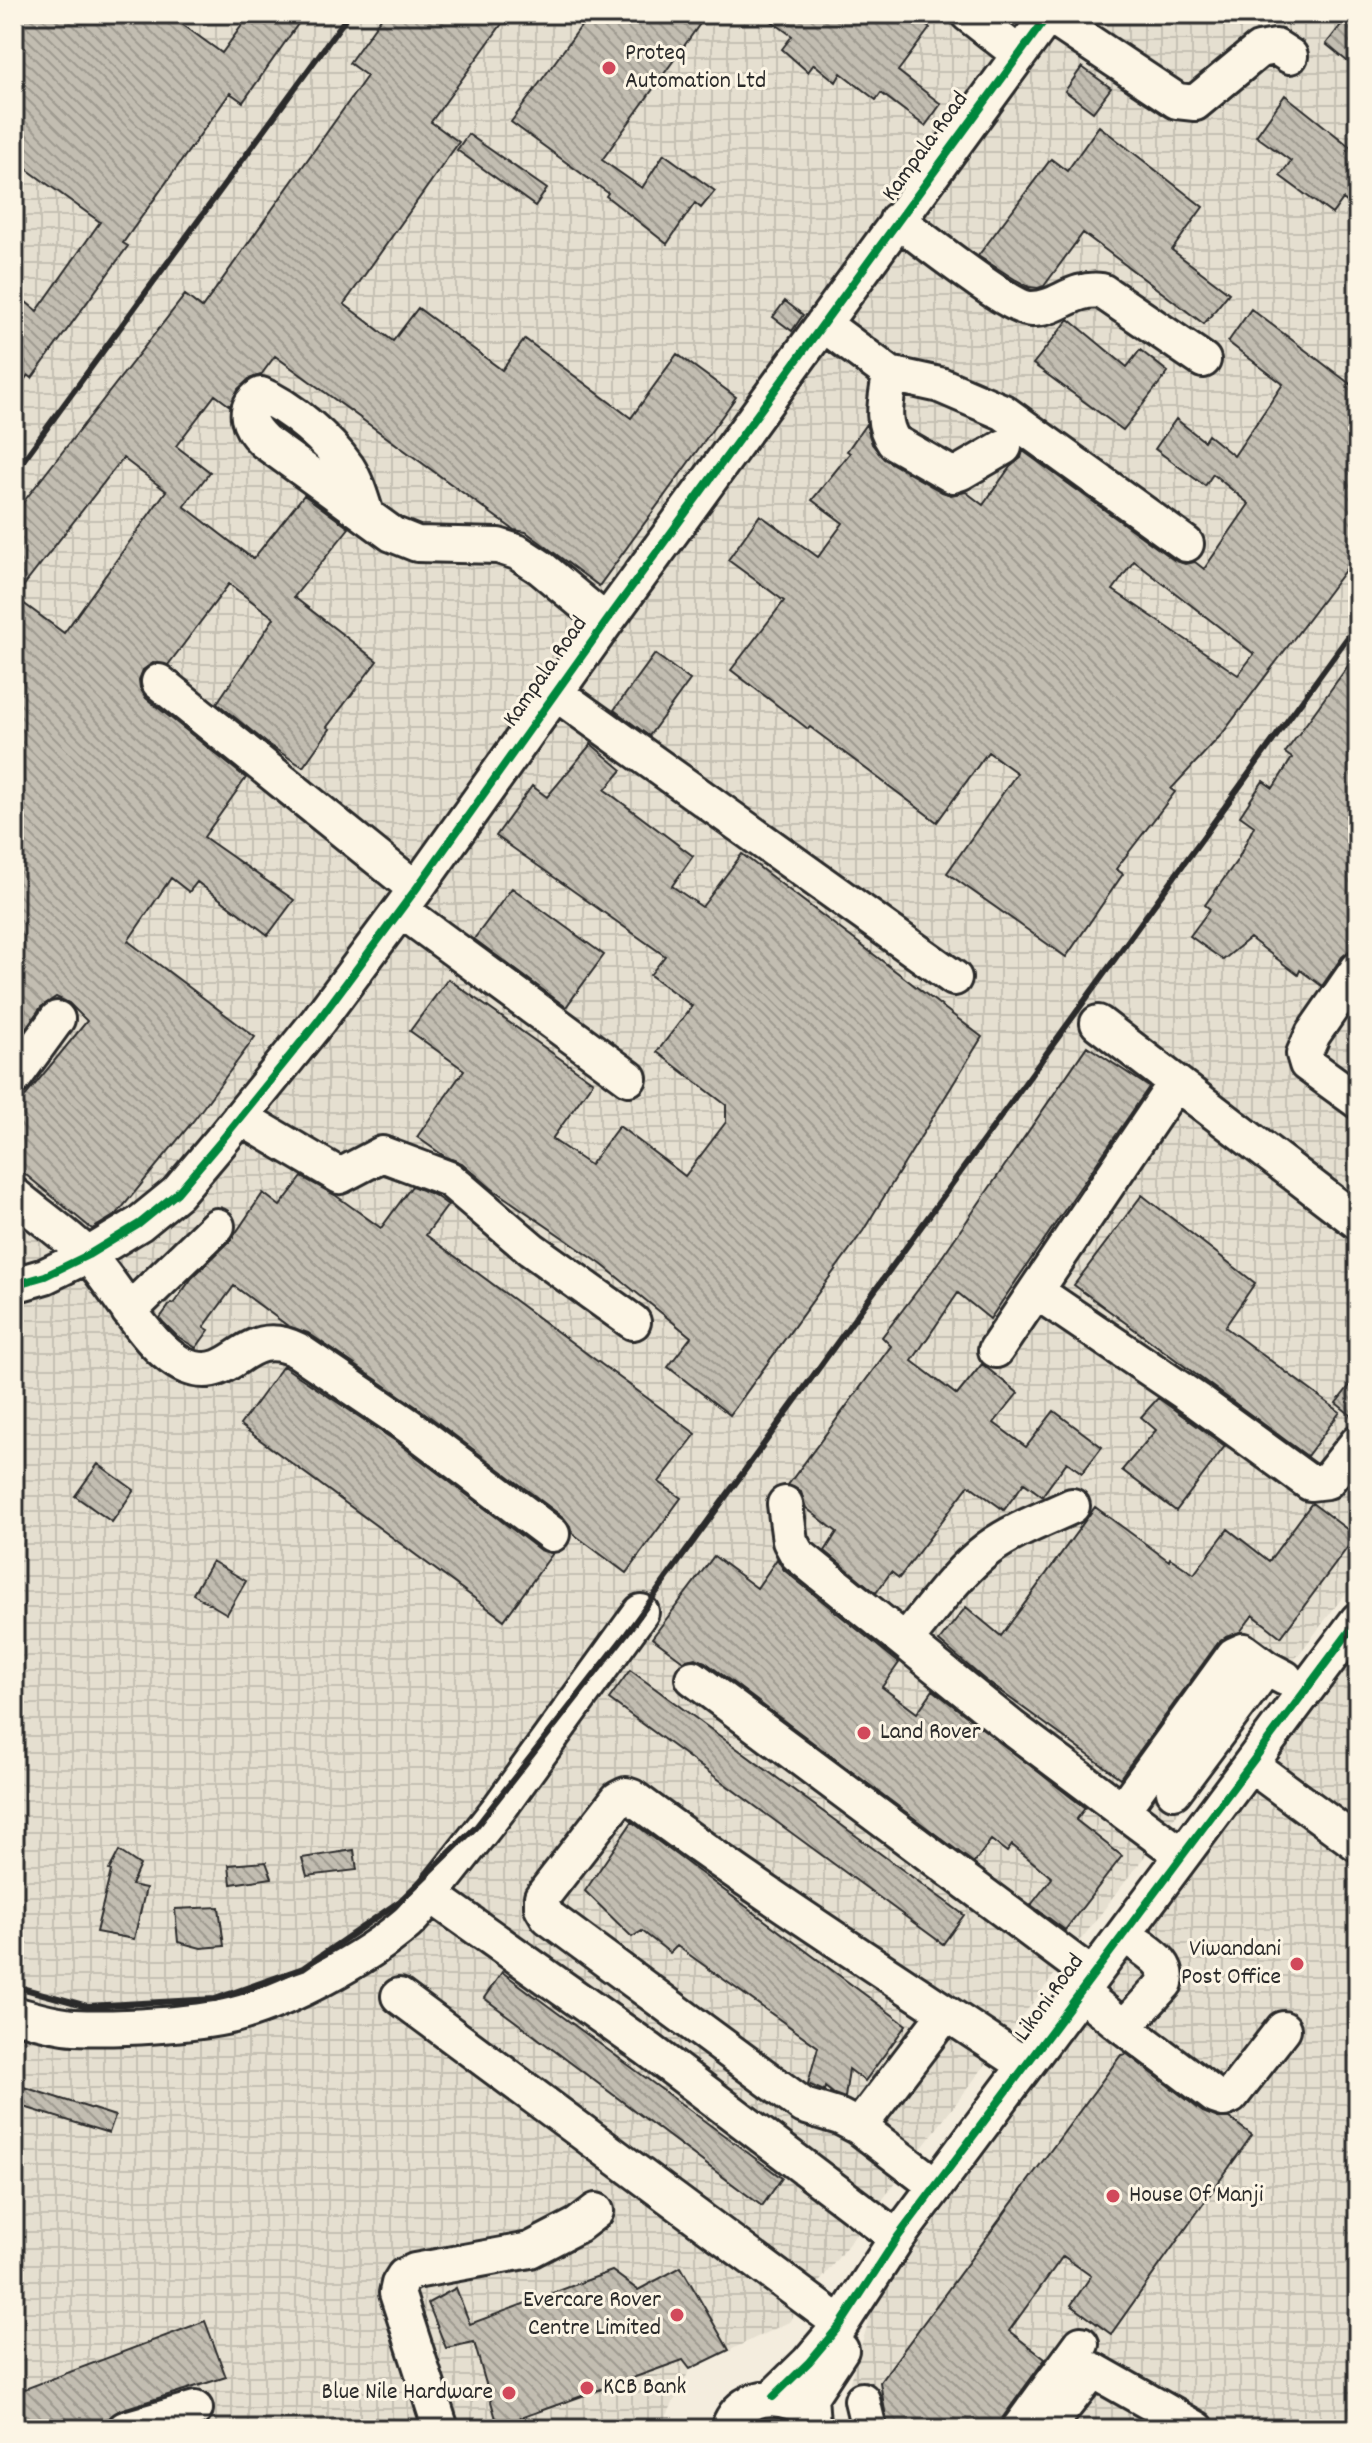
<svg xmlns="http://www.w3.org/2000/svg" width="1372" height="2443" viewBox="0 0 1372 2443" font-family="Dekko,sans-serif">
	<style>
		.industrial { fill: url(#industrial-grid) }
		.building { fill: url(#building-back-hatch); stroke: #2b2b2b; stroke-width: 2; fill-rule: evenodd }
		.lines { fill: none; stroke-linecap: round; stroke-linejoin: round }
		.minor-casing { stroke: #2b2b2b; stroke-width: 40 }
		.minor { stroke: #fcf5e5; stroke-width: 34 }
		.rail { stroke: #2b2b2b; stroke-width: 6 }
		.cycleway-casing { stroke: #fcf5e5; stroke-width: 13 }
		.cycleway { stroke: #00873e; stroke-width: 8 }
		.poi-dot { fill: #d1495b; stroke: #fcf5e5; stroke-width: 3 }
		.labels { text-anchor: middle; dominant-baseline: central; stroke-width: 6; stroke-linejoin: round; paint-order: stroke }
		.poi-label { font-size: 24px; fill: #2b2b2b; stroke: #fcf5e5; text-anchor: start }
		.street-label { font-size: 24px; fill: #2b2b2b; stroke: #fcf5e5 }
	</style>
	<defs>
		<pattern id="industrial-grid" width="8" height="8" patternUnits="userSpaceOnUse" patternTransform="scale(2)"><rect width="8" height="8" fill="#e5dfd0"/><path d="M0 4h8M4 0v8" fill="none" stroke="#c5c0b3"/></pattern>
		<pattern id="building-back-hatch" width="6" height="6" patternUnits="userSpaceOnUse" patternTransform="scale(2)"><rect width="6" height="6" fill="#c2bdb1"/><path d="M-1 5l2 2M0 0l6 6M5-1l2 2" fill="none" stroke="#9e9a90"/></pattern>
	</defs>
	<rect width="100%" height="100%" fill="#f4edde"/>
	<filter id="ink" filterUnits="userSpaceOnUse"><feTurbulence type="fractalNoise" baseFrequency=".0125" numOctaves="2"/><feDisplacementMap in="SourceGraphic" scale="16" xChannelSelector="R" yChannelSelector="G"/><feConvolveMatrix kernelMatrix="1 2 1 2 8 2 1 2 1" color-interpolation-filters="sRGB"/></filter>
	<g filter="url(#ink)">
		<!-- industrial -->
		<path class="industrial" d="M14,14H1358V1577L789,2322L690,2369L660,2429H14Z
			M1358,1649V2429H857L850,2381L874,2304Z"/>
		<!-- building -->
		<path class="building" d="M14,14H168L222,53L250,14H305L243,102L230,93L123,243L128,246L32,378L28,375L14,394V292L37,311L100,222L14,160Z
			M384,14H509L431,122L459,142L344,304L393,341L418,308L502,370L525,339L631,418L677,354L736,397L599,586L526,532L514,530L275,356L261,375L249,379L238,389L230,406L215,395L176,446L210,472L184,506L253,559L304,495L349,528L294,597L377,661L327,727L330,729L303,767L269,745L217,703L274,618L229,584L168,665L153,663L143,670L139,680L140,688L146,698L246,778L204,837L294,900L268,935L197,882L189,892L171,878L128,941L255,1037L194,1120L117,1214L92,1229L14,1165V1110L87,1021L69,1003L56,997L41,1007L14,1044V514L185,295L202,308L367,76L349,63ZM123,458L166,491L64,633L15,597Z
			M590,14H707L602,160L642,188L664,154L715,191L701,208L695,203L667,244L606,196L608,193L511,122Z
			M762,14H911L930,28L898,71L941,104L925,126L881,93L876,100L841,73L836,82L814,64L808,72L782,49L792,36Z
			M1345,20L1358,30V70L1326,44Z
			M1082,67L1111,88L1093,112L1065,91Z
			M1285,95L1358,153V211L1343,199L1332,214L1280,176L1291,161L1256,136Z
			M1099,126L1203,207L1172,250L1229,293L1204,324L1083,233L1044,286L1038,288L1029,287L1016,280L978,256L1051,159L1067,171Z
			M468,134L547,189L535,206L457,150Z
			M785,301L803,315L792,331L773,317Z
			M1251,309L1358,390V428L1351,437L1358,442V553L1222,734L1171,789L1175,792L1116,869L1123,874L1066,957L947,873L1017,773L988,752L937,822L810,727L808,729L731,670L784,601L728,560L760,515L818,557L843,523L812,500L850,453L847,451L866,424L872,444L884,459L942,492L951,495L966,492L983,505L1010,467L1021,458L1023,451L1174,560L1185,564L1195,562L1204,569L1249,504L1213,474L1205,486L1155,449L1176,419L1204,441L1208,435L1234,456L1283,384L1228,342ZM1134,561L1254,654L1238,675L1113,590Z
			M1069,319L1127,367L1140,350L1168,372L1123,430L1033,364Z
			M1358,652V949L1349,951L1342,957L1322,986L1300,970L1298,975L1250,938L1223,960L1190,936L1210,909L1205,905L1238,859L1254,826L1240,816L1263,781L1273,788L1292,758L1285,753Z
			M655,654L690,680L649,736L614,710Z
			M591,744L622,770L605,790L693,856L672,886L702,907L742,854L982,1037L863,1231L730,1415L668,1367L691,1337L601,1264L491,1188L462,1163L444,1156L417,1137L464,1070L410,1031L448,979L593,1082L552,1139L590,1165L619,1126L685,1176L726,1122V1105L657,1052L692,1006L650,975L665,956L496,836L532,786L547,797Z
			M512,888L604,955L566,1007L474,939Z
			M1087,1046L1149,1087L990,1319L958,1293L912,1361L957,1395L982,1364L1018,1393L994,1423L1026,1447L1054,1411L1102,1447L1082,1473L1067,1462L1042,1496L1024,1483L1004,1510L969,1485L899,1578L891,1572L876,1593L825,1551L837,1532L806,1508L801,1492L788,1485L891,1346L882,1337L933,1270Z
			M302,1177L335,1195L381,1228L412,1186L434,1195L448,1205L426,1235L696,1434L659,1482L681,1498L626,1573L572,1533L570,1526L564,1518L421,1410L308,1333L288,1326L234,1286L204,1327L209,1330L196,1348L177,1336L164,1323L160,1318L171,1303L173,1304L192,1278L231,1240L263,1193L280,1206Z
			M1142,1195L1255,1283L1225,1327L1340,1412L1307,1456L1074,1285Z
			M283,1366L397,1442L540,1550L553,1553L504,1620L240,1425Z
			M1358,1375V1421L1336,1403Z
			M1158,1398L1225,1446L1176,1511L1122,1470L1156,1430L1141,1417Z
			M98,1464L134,1490L112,1522L75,1496Z
			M1312,1503L1356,1536L1281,1637L1253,1615L1240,1632L1226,1637L1218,1643L1120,1778L985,1680L939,1641L966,1607L1001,1636L1095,1507L1169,1561L1170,1558L1194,1574L1228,1529L1269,1561Z
			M714,1556L757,1588L777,1559L784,1570L899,1663L882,1687L917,1713L933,1690L1085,1808L1076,1820L1122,1856L1065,1930L1031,1905L1052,1878L1012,1845L1007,1852L991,1840L974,1863L705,1662L695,1658L683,1661L652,1638Z
			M212,1561L246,1581L227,1614L193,1594Z
			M630,1670L964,1915L943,1944L609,1699Z
			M632,1822L906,2025L865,2081L849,2069L845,2098L834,2094L825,2087L824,2091L808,2084L818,2047L677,1946L670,1953L642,1931L632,1937L585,1891Z
			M354,1850L357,1870L307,1876L302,1858Z
			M119,1851L140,1865L131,1885L146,1888L134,1939L96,1932L111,1871L109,1870Z
			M266,1862L272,1878L231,1884L229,1865Z
			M219,1907L224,1946L201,1948L178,1942L175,1909Z
			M502,1972L782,2178L762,2206L484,1998Z
			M1127,2054L1203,2112L1218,2118H1229L1252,2135L1111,2334L1071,2305L1091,2276L1063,2256L1009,2331L1045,2359L1003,2417L999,2429H888L880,2382L1121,2055Z
			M14,2084L115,2116L109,2133L14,2104Z
			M681,2267L729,2350L690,2369L683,2360L498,2426L474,2342L446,2348L428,2303L456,2288L470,2324L612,2271L638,2290Z
			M205,2321L226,2377L120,2410L109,2418L78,2429H23L14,2393Z"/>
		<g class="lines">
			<defs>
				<path id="minor" d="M968,14L1019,54
					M1048,15L1177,101L1195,103L1259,50L1276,47L1290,56
					M897,220C919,236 1012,310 1032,309C1059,309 1071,287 1102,291L1203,360
					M823,324L890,374L940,385L1003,412L1186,544
					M890,374C887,398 879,421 894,442L952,475L961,472L1004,447
					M366,514C361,498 356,481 347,467C328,440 291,407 261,395C240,409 249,427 264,441L392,534L417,544L498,546L517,552L540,567L606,622
					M159,682L416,889
					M557,694L954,978
					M401,910L629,1078
					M1358,969L1313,1034L1304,1054L1307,1064L1358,1101
					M1098,1023L1358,1222
					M14,1078L57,1019
					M240,1117L340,1176L382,1154L449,1179L531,1249L633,1322
					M14,1195C38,1215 64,1233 86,1254C116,1283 151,1360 195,1369C236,1378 246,1325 297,1350L409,1426L552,1534
					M14,1285L45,1276L88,1255L139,1224L177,1193L221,1141L318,1021L416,889L606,622L1049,14
					M1037,1292L1196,1400L1310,1483L1327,1481L1358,1442
					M129,1311L217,1226
					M996,1350L1175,1084
					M785,1504L790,1541L797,1554L1011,1727L1182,1855
					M905,1641C931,1610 956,1573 989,1548C1014,1530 1044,1519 1072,1506
					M693,1678L1091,1975
					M1259,1771L1358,1844
					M1174,1791L1266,1668L1285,1678
					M1122,1810L1234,1655L1243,1651L1266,1668
					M431,1895L501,1806L641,1612
					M399,1996L841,2324
					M1091,2001L1121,2025L1128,2023L1165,1983C1170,1963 1149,1953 1135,1942
					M14,2014C33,2019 54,2026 74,2027C118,2029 192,2025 234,2015C287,2001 365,1959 407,1923C416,1915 423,1904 431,1895L648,2049L897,2238
					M1121,2025L1215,2096L1224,2099L1231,2096L1283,2029
					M859,2127L945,2014
					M936,2186L859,2127L840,2117L804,2106L548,1917L542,1907V1897L618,1799L626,1795L632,1797C759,1892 893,1977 1025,2065
					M773,2397L809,2362L841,2324L897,2238L1358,1620
					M862,2400L869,2429
					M812,2423L810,2397L841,2350
					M125,2429L195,2409
					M441,2429L397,2293L399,2284L404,2276L415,2271L530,2250L578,2225L596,2211
					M728,2429C738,2400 766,2393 792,2402
					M1019,2429L1081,2344
					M1046,2429L1093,2370L1197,2429"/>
			</defs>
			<!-- minor casing -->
			<use href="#minor" class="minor-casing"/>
			<!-- minor -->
			<use href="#minor" class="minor"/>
			<!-- rail -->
			<path class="rail" d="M14,473L349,14
				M14,1986L87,2006L215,1999L303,1968L400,1901L476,1827L627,1633L1358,623"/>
			<defs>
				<path id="cycleway" d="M14,1285L45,1276L88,1255L139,1224L177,1193L221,1141L318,1021L416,889L606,622L1049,14
					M773,2397L809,2362L841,2324L897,2238L1358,1620"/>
			</defs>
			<!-- cycleway casing -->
			<use href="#cycleway" class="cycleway-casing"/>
			<!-- cycleway -->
			<use href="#cycleway" class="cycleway"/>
		</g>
	</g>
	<!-- markers -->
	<g class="poi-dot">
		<circle cx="609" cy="68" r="8"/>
		<circle cx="864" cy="1733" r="8"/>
		<circle cx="1297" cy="1964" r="8"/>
		<circle cx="1113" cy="2196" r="8"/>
		<circle cx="677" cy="2315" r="8"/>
		<circle cx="587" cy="2388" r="8"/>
		<circle cx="509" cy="2393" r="8"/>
	</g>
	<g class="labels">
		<!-- poi labels -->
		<g class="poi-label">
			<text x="625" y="54">Proteq<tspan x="625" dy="28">Automation Ltd</tspan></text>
			<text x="880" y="1733">Land Rover</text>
			<text x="1281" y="1950" text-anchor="end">Viwandani<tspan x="1281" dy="28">Post Office</tspan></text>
			<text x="1129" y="2196">House Of Manji</text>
			<text x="661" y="2301" text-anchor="end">Evercare Rover<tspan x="661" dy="28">Centre Limited</tspan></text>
			<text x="603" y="2388">KCB Bank</text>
			<text x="493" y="2393" text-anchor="end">Blue Nile Hardware</text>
		</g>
		<!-- street labels -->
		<g class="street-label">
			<text transform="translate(926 147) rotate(-54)">Kampala Road</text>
			<text transform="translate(546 672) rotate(-55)">Kampala Road</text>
			<text transform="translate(1050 1998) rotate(-54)">Likoni Road</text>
		</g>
	</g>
	<!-- margin -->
	<rect width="1372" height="2443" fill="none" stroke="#fcf5e5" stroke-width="48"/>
	<rect x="24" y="24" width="1324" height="2395" fill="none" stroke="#2b2b2b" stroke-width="3" filter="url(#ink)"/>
</svg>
